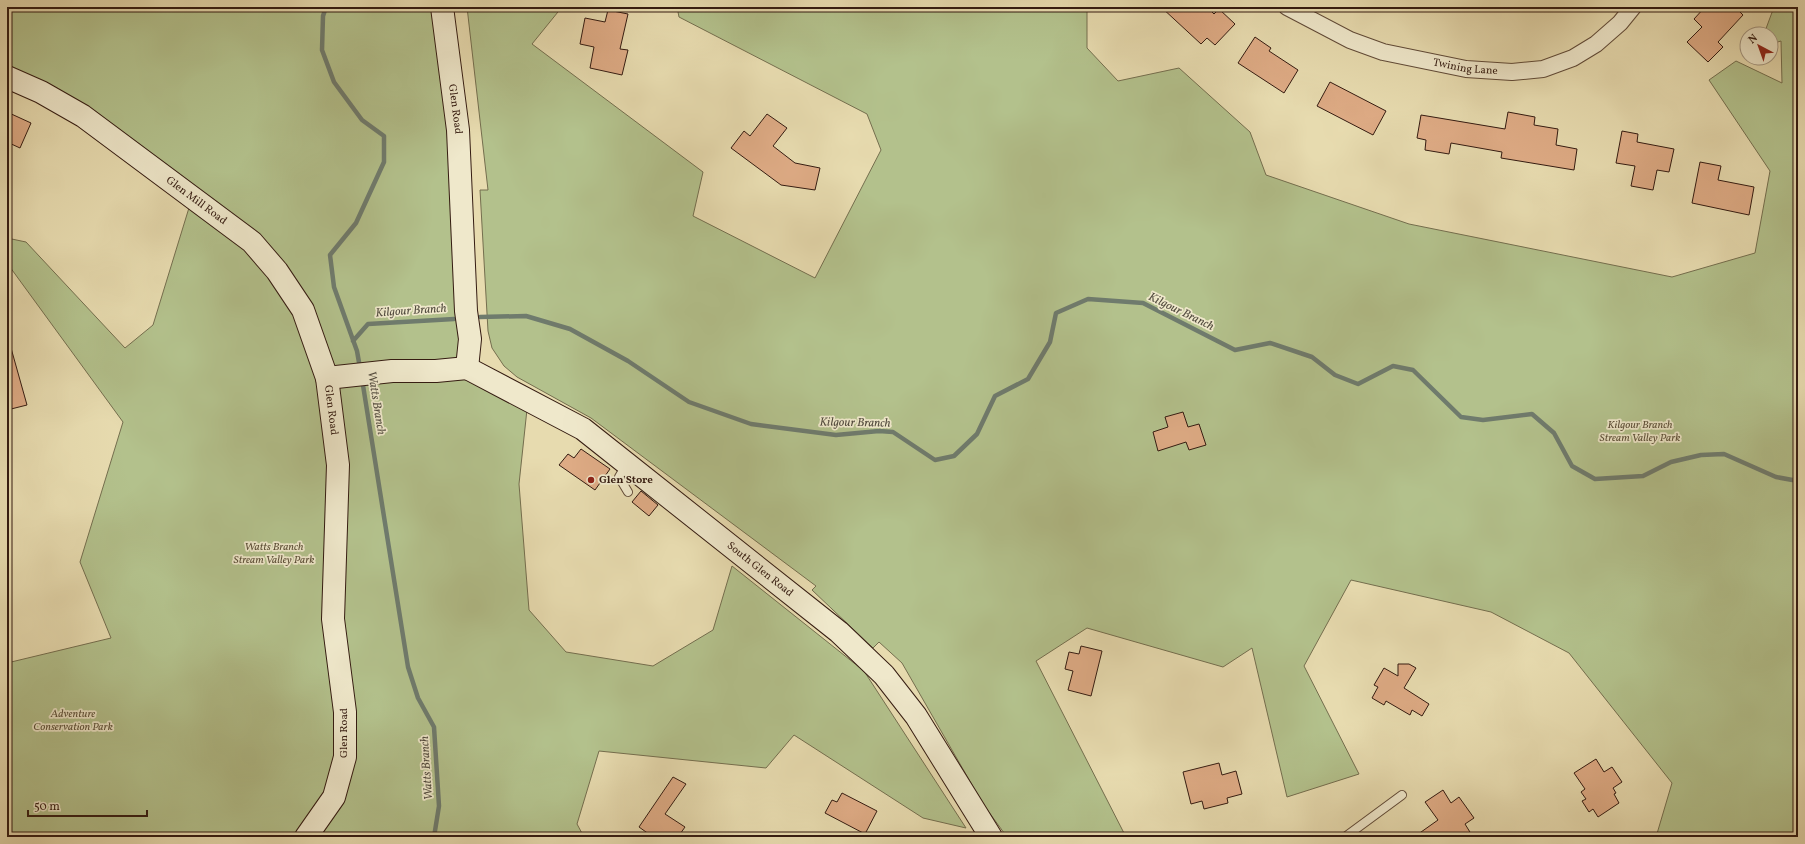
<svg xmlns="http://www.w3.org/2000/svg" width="1805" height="844" viewBox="0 0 1805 844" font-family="Vollkorn,serif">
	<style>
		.green { fill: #b3c18c; stroke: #746e4e }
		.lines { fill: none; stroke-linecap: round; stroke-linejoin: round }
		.stream { stroke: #6f7b6d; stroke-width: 4.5 }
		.building { fill: #deab85; stroke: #341b11 }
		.lane-casing { stroke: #614b38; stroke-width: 10 }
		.street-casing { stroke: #614b38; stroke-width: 18 }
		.secondary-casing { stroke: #341b11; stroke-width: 24 }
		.lane { stroke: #efe8cb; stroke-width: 8 }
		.street { stroke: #efe8cb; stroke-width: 16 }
		.secondary { stroke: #efe8cb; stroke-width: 22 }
		.poi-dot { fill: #8f2418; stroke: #efe8cb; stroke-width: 1.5 }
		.labels { text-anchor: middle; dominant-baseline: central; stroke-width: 3.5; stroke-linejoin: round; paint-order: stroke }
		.street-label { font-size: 11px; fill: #341b11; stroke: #efe8cb }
		.park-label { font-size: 11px; font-style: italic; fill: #5a4d36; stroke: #efe8cb }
		.poi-label { font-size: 11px; font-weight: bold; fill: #341b11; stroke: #efe8cb; text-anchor: start }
		.water-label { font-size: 12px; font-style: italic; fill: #524b3f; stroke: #efe8cb }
	</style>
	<rect width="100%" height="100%" fill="#e7dbaf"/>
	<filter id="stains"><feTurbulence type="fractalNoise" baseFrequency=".005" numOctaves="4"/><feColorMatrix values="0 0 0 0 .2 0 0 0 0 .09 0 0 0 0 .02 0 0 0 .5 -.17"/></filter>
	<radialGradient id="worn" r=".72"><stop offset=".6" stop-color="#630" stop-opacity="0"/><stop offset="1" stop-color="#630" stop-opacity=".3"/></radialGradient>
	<!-- green -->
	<path class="green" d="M7,7H442L467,368L528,400L519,484L529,610L566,652L653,666L713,630L732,566L864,671L966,828L923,818L794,735L766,768L599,751L577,824L584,837H7V663L111,638L80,562L123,422L7,263V238L26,242L125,348L153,325L192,198L7,71V64L11,62L7,60Z
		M467,7H562L532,44L703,172L693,216L815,278L881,150L867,114L679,17L677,7H1087V48L1118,81L1179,68L1250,132L1266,175L1409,224L1672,277L1755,253L1770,171L1709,80L1736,61L1782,83L1781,41L1771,44V34H1764L1774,7H1798V837H1656L1672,783L1569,653L1491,612L1351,580L1304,666L1359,774L1287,797L1252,648L1223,667L1087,628L1036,661L1126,837H1007L983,804L902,663L879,642L873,648L812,590L816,586L591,418L517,377L504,366L492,348L488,331L480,190H488Z"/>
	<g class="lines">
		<!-- stream -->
		<path class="stream" d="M326,7L323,16L322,50L334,82L362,120L384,136V162L356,223L330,255L334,287L357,351L360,368
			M480,317L526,316L570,329L628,361L689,402L751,424L836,435L879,431L893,432L935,460L954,456L977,434L995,396L1028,379L1050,342L1056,313L1088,299L1143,303L1235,350L1270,343L1312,357L1335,375L1358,384L1393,366L1413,370L1461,417L1483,420L1532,414L1554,433L1572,466L1595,479L1643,476L1671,462L1701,455L1724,454L1776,477L1798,481
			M353,341L368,324L454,319
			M362,379L408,667L418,698L434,727L439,806L434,837"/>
	</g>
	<!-- building -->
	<path class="building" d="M1161,7H1207L1214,14L1219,9L1235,24L1215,45L1207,38L1201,44Z
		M1705,7H1735L1743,15L1718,42L1723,47L1708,62L1687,42L1702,27L1694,19Z
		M608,10L628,14L620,49L628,50L622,75L590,68L594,47L580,44L585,18L605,22Z
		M1255,37L1271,48L1269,51L1298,70L1284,93L1238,63Z
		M1330,82L1386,111L1373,135L1317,106Z
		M7,112L31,123L20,148L7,142Z
		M1508,112L1535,117L1534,125L1558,129L1556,145L1577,149L1574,170L1501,158L1502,152L1451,143L1449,154L1425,150L1426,140L1417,138L1421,115L1505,129Z
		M767,114L787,128L773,146L795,163L820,168L815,190L781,185L731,148L744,131L750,136Z
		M1622,131L1638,134L1637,142L1674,149L1669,172L1657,170L1653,190L1631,186L1635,166L1616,163Z
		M1700,162L1721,166L1718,180L1754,187L1749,215L1692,203Z
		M7,348H11L27,405L7,410Z
		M1183,412L1188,427L1199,424L1206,445L1189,450L1186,442L1158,451L1153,432L1168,427L1165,417Z
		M581,449L610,469L595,490L559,465L568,454L574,458Z
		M641,491L658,505L649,516L632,502Z
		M1081,646L1102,651L1091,696L1068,690L1073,671L1065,669L1069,652L1079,654Z
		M1398,664H1409L1416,668L1404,688L1429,704L1422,716L1412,710L1410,715L1386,701L1384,705L1372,698L1378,687L1374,685L1384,668L1398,676Z
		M1596,759L1604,772L1612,767L1622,782L1613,788L1616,793L1614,794L1619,803L1598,817L1593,809L1589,812L1582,801L1586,799L1581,792L1585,789L1574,773Z
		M1219,763L1222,775L1236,771L1242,794L1227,798L1228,803L1204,809L1202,801L1191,804L1183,772Z
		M673,777L686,784L665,814L685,827L678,837H653L639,827Z
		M1443,790L1451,803L1459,797L1474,818L1465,824L1473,837H1414L1438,820L1425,802Z
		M842,793L877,811L865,834L825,813L832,800L837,802Z"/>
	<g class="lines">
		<defs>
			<path id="lane" d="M626,465L619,477L628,492
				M1345,837L1402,795"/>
			<g id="street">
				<path id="s1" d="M1287,7L1350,40L1383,52L1466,69L1512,72L1543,69L1573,58L1596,44L1620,23L1633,7"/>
			</g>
			<g id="secondary">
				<path id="s2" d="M442,7L458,130L466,311L470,339L467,368"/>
				<path id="s3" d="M7,77L41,92L83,116L252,242L277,271L303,310L327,378L338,465L333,619L345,712V757L334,797L306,837"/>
				<path id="s4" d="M467,368L583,429L839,632L884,675L916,716L991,837"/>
				<path d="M327,378L392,371H436L467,368"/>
			</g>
		</defs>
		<!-- lane casing -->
		<use href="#lane" class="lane-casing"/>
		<!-- street casing -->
		<use href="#street" class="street-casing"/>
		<!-- secondary casing -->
		<use href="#secondary" class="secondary-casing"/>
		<!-- lane -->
		<use href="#lane" class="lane"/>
		<!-- street -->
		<use href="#street" class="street"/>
		<!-- secondary -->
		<use href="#secondary" class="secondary"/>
	</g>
	<!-- markers -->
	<circle class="poi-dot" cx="591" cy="480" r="4"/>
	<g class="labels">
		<!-- street labels -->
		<g class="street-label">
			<text stroke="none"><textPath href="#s1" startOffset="190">Twining Lane</textPath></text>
			<text stroke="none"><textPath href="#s2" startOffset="103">Glen Road</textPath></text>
			<text stroke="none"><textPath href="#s3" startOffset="227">Glen Mill Road</textPath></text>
			<text stroke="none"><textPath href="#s3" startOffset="486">Glen Road</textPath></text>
			<text stroke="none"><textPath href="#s4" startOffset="357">South Glen Road</textPath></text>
			<text transform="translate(344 733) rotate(-90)">Glen Road</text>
		</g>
		<!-- park labels -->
		<g class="park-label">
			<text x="1640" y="425">Kilgour Branch<tspan x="1640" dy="13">Stream Valley Park</tspan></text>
			<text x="274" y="547">Watts Branch<tspan x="274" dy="13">Stream Valley Park</tspan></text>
			<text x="73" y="714">Adventure<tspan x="73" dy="13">Conservation Park</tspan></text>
		</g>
		<!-- poi labels -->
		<g class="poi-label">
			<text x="599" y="480">Glen Store</text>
		</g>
		<!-- water labels -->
		<g class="water-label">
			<text transform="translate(411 311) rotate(-4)">Kilgour Branch</text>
			<text transform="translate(1181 312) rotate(26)">Kilgour Branch</text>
			<text transform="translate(376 403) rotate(81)">Watts Branch</text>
			<text transform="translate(855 423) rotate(1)">Kilgour Branch</text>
			<text transform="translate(427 768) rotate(-94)">Watts Branch</text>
		</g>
	</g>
	<!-- margin -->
	<rect width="1805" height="844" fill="none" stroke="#e7dbaf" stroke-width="24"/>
	<rect x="8" y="8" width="1789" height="828" fill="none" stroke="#341b11" stroke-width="2"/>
	<rect x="12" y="12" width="1781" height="820" fill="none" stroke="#341b11"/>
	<!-- north arrow -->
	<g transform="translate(1759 46) rotate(319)"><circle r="19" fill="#efe8cb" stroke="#a49681"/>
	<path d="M0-3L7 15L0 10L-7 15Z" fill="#8f2418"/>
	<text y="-6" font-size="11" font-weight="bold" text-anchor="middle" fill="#341b11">N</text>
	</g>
	<!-- scale -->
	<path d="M28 810v6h119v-6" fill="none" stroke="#341b11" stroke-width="2"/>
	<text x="34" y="810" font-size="12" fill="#341b11" stroke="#efe8cb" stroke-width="3" paint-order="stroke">50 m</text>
	<rect width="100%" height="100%" filter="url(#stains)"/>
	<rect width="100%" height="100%" fill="url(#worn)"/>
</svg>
